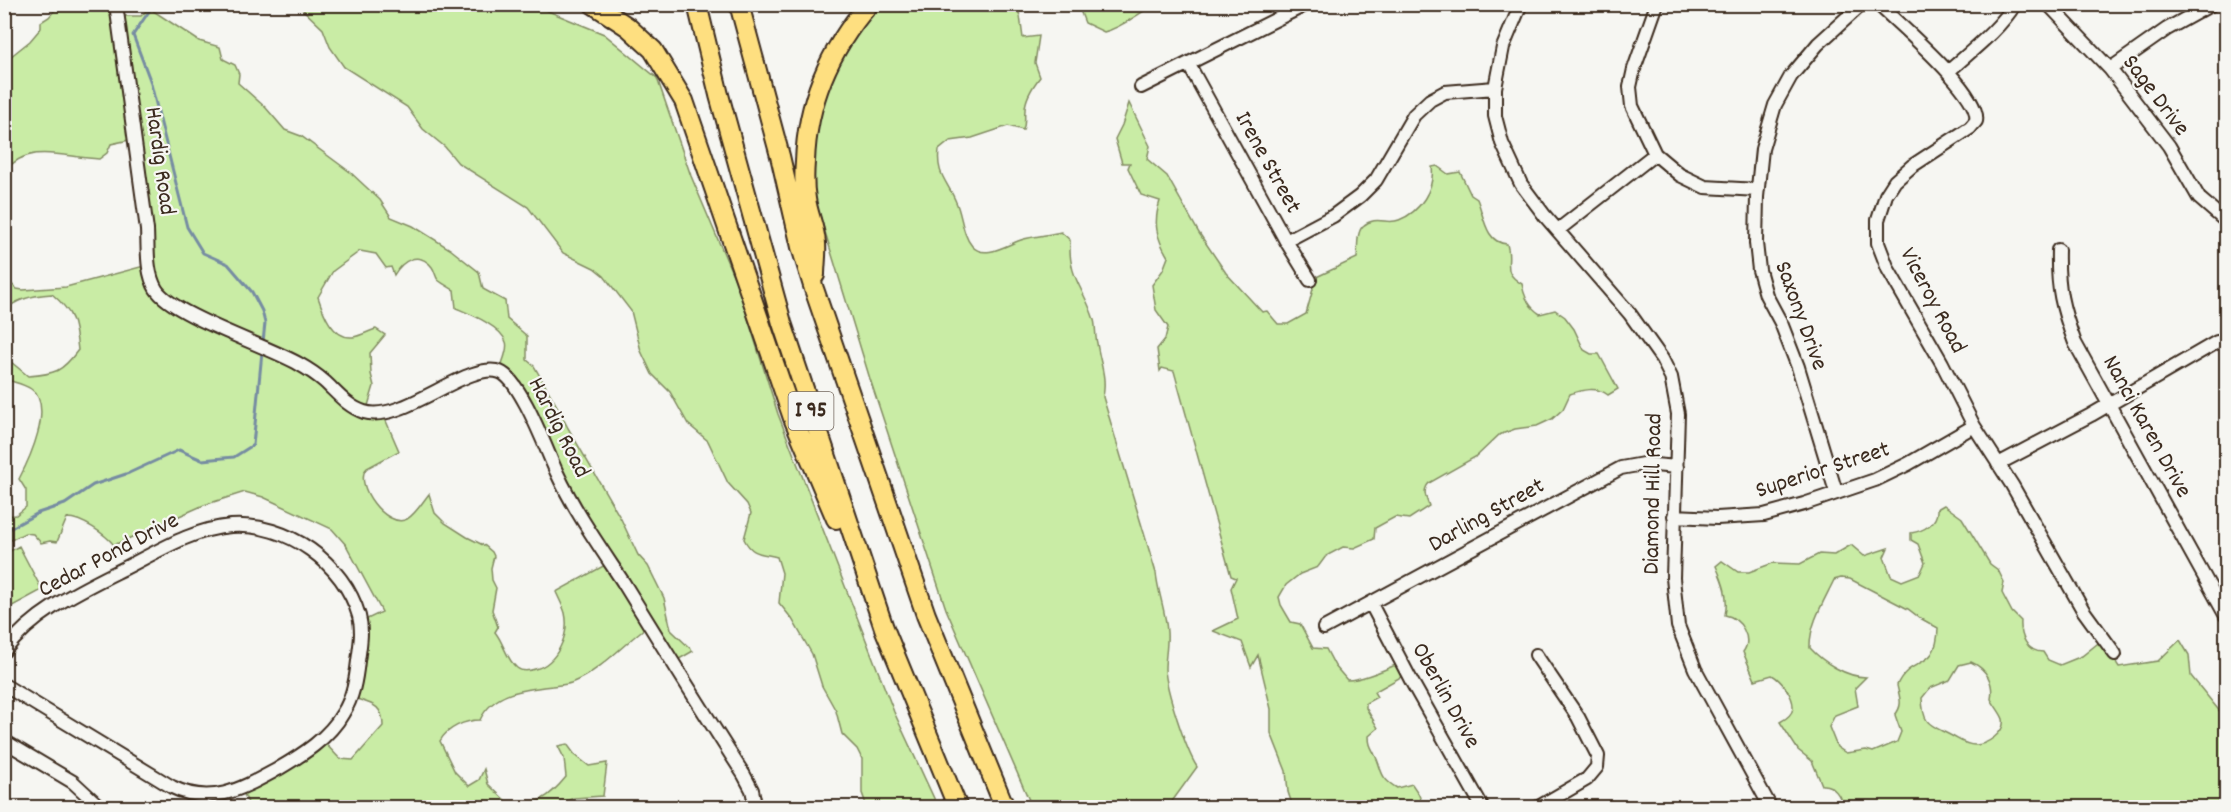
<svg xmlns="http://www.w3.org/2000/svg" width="2231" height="812" viewBox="0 0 2231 812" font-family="Dekko,sans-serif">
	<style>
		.green { fill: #c9eca5; stroke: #828b62; stroke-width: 1.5; fill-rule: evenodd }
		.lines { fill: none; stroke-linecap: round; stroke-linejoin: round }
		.stream { stroke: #768ca2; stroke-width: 3 }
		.minor-casing { stroke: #3b2a1e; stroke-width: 16 }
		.highway-casing { stroke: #3b2a1e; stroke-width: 22 }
		.minor { stroke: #f6f6f2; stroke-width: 12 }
		.highway { stroke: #fedf80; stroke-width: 18 }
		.labels { text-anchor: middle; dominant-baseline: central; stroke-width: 4.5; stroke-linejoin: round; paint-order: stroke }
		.shield { fill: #f6f6f2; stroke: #73675e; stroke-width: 1.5 }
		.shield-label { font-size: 22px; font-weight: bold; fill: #3b2a1e }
		.street-label { font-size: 24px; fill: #3b2a1e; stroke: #f6f6f2 }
	</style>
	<rect width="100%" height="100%" fill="#f6f6f2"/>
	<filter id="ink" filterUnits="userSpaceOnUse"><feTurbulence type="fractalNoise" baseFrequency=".0167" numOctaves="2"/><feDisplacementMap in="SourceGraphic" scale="12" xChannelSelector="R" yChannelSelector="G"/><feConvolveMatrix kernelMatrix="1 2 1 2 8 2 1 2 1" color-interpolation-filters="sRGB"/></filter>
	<g filter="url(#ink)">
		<!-- green -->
		<path class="green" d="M59,5H116L120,16H141L149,8L199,41L220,47L223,59L235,65L239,74L238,83L266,108L285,130L301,136L350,172L380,200L391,217L413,226L450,249L479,272L483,289L505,301L507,319L527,336V360L534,366L557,406L568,428L621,519L638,555L648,566L664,598L671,630L693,651L674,662L649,625C623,644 601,671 571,683C565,685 558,685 552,686C525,689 493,692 480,720C465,720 447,728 440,741L455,772L469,786L479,780L484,769L488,784L510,805C538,805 548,799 566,777L564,758L558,746L567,744L575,755L589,766L607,763L603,796L574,798L548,808L250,807L241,788L323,741L340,759L353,760L383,726C383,703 370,704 351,697L361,622L382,612L346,545L332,529L263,497L245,492L204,505L114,545C105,534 82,518 67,518L57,542L50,541L41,543L33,534L25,533L5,543V516L16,515L26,507V490L19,479C29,460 55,405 31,389C24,384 12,382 5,379V357L28,376C55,374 62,372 78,350C75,322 74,313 52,294C35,295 16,298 5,311V278L17,289L23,290L66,287L148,265L134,139L111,144L107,153L99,159C65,158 30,141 5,171V61L30,41L41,28V22L49,17ZM360,251L376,254L386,268L391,267L394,275C402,261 418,250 432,267C435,271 435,276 438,280C443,284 449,287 454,290L456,308C470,314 501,326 506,342C509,349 502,362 500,370L515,385L609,563L556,592C559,599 563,606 565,613C570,634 557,664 535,669C529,671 522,672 517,668C506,659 504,643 495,632L498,627L492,610L496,588L492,580L491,568L494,556L492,552L485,546L467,537L445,523L435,513L429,494C423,501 416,514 407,519C387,530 352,483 367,468L399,451L383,414L367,409L374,386L371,374L370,353L385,335L376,329C369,331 360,336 353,337C332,339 323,312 318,297L333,271Z
			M298,5H527L548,11L604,34L657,78L691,176L738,287L778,414L894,712L938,807H867L862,793V759L857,749L842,734L836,711L822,686L812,654L792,619L779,603L782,573L777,557C761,553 752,555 744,539L751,513L747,504L728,483L708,441L688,424L670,392L652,374L641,351L631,311L604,276L594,268L563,253L528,207L458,163L445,147L423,129L407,107L344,67L330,47L323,29Z
			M869,5H1016L1020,16L1023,38L1039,36L1035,63L1040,77C1033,86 1025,98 1025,110C1024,119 1026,121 1023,130L1008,126L972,138L950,141L939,150C936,175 947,180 956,202C962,215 962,234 972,246C985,261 1009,243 1024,239C1036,236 1049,235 1061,232L1070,240C1068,279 1084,287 1094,320C1096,327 1095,336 1097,343C1100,364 1107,376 1103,397L1156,573C1158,593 1166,612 1167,632C1168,645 1165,657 1165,669C1166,690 1186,750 1197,767L1168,807H1032L946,609L870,379L807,173L811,108Z
			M1078,5H1154C1137,14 1123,27 1104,32L1085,23Z
			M1129,103L1150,146L1147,159L1167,176L1199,233L1226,273L1262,312L1267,311L1278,324H1288L1306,314L1313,289L1310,280L1357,258C1358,248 1356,233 1363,226C1376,215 1387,225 1399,220C1420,212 1435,189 1432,167L1437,166L1448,174L1460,172L1471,195L1477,199C1484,215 1485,243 1507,244C1513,263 1500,271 1522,284C1524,297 1529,307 1540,314L1555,310L1565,317L1574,329L1584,350L1591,354H1599L1618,389L1608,395C1597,386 1582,390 1570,394L1563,409L1552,419L1537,426L1515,429L1499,435L1477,456L1429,483C1422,491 1426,497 1429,506L1409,519L1395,517L1375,528L1374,539L1354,548L1343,547L1326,556L1318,567L1300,574L1286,585L1279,597L1281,605L1291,622L1300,624L1313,648L1326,649L1335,666L1347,680C1363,680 1387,669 1402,662L1408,673L1374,692L1377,697L1366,703V708L1378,728L1369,736C1369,745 1371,747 1375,755C1383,770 1378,777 1397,788L1412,784L1418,793L1424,807H1293L1288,792L1286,771L1271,733V709L1258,655L1251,667L1242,642L1213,631L1238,619L1231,588L1236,578L1231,576L1174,371L1162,368L1160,371L1157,349L1165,339L1168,327L1156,310L1152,285L1163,270L1168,257C1156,237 1153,223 1160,201L1141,195L1128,168L1130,163H1122L1115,139L1122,125Z
			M1944,505L1962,518L1990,564L1998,570L2004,582L2002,593L2012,612L2021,621C2020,636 2027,652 2043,652L2048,660L2060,665L2082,656L2102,640L2119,667L2158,661L2180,640L2189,655L2191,676L2226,719V807H1843C1841,797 1834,784 1822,785L1812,761L1798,750L1780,722C1786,719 1792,715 1793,708C1794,696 1781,680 1772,675L1755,680L1743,652C1753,639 1741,618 1725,615C1729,597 1723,582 1716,566L1722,561L1738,572H1749L1773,563L1800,564L1819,554L1834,555L1851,545L1864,556L1888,548L1884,557L1891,576L1902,581L1920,574L1925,563L1918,544L1911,540V533C1924,531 1938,523 1937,509ZM1841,578L1850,579L1908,609L1920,618L1938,628C1937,673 1911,654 1897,685C1899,697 1904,704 1895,715L1901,732L1897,742L1873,752L1866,750L1846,753L1837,747L1829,727L1835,715L1858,706L1855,688L1866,677C1846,677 1823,662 1810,648C1809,625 1824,601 1834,580ZM1971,662C1987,669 1994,683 1991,699C1994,705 2001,713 2003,719C2006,733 1986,745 1975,745C1964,745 1959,739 1950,735C1929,724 1923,725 1922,698L1930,688L1950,680L1959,665Z
			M19,546L42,590L5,610V554Z"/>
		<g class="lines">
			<!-- stream -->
			<path class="stream" d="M151,4L152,7L133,35L150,80L187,227L203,253L228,264L252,292L262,311L265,323L263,342
				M4,532L38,513L65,504L93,485L129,473L179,450L202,460L234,457L253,445L262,352"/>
			<defs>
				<path id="minor" d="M116,4L147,230C148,249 146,272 156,289C172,315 268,346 299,364C308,369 317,375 325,382C337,393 348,407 364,412C403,424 468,360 500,372C521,380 547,452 557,473C575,512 600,547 623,582C663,647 703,711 744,775L752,790L756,808
					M1521,4L1503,47L1495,88V116L1502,143L1521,184L1545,216L1630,314L1662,359L1671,377L1678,414L1673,578L1678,626L1695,669L1771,808
					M1657,4L1634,69L1630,87L1632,106L1655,154L1680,175L1705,187L1758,190
					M1878,4C1898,24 1982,94 1976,121C1975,122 1971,127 1970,128L1912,166L1895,181L1886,195L1878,220V243L1888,269L1942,363L1974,426L2012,485L2083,610L2115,654
					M2048,4L2110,69L2169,146L2199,198L2222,218
					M1189,65L1286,241L1310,280
					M2110,69L2167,29L2212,4
					M1949,71C1972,50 1998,31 2015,4
					M1141,87L1307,4
					M1558,230L1655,154
					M1286,241L1333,216L1360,196L1376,180L1414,115L1430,100L1445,92L1495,88
					M2058,250C2057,288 2062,308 2075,343L2226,616
					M1998,464L2091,415L2217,342L2226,340
					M1836,492L1798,367L1781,323L1766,295L1759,270L1756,243L1757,197L1762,149L1775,105L1791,76L1818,44L1862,4
					M1674,516L1717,518L1764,515L1804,504L1875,480L1908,464L1974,426
					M1371,604L1413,684L1483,808
					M1324,628L1621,468L1643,464L1677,467
					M4,651C34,612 79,591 123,569C157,552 192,529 231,526C287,522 344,563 359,616C363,631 360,646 358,661C356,679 353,698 343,713C329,738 302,755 278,769C243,788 212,807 172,787L4,685
					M1536,655L1578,717L1598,756L1597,767L1587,779L1537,808
					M4,741L73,782L101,808"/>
				<path id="highway" d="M593,4L628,27L653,50L684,101L793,418L836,519
					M697,4L719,95L782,323L884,628L958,808
					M739,4L780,156L801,247L814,289L926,615L1005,808
					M815,275C815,265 817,254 816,243C815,228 808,214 806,199C804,187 804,174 805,162C807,101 829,50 869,4"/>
			</defs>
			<!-- minor casing -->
			<use href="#minor" class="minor-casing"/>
			<!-- highway casing -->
			<use href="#highway" class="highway-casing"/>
			<!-- minor -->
			<use href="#minor" class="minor"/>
			<!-- highway -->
			<use href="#highway" class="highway"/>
		</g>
	</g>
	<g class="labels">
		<!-- shield labels -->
		<rect class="shield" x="788.5" y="392" width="45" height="38" rx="4.5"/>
		<g class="shield-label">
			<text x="811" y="411">I 95</text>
		</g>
		<!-- street labels -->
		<g class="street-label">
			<text transform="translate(2155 96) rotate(53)">Sage Drive</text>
			<text transform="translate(159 161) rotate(82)">Hardig Road</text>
			<text transform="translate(1267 163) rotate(61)">Irene Street</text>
			<text transform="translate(1932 301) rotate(62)">Viceroy Road</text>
			<text transform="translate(1800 316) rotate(70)">Saxony Drive</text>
			<text transform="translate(2146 427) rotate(61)">Nanci Karen Drive</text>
			<text transform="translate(558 428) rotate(63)">Hardig Road</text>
			<text transform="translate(1823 471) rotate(-18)">Superior Street</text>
			<text transform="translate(1654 494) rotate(-89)">Diamond Hill Road</text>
			<text transform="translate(1487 516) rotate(-29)">Darling Street</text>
			<text transform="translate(109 556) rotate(-28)">Cedar Pond Drive</text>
			<text transform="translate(1445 696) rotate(61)">Oberlin Drive</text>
		</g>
	</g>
	<!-- margin -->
	<rect width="2231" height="812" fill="none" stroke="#f6f6f2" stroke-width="24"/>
	<rect x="12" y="12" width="2207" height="788" fill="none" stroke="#3b2a1e" stroke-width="2" filter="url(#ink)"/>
</svg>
